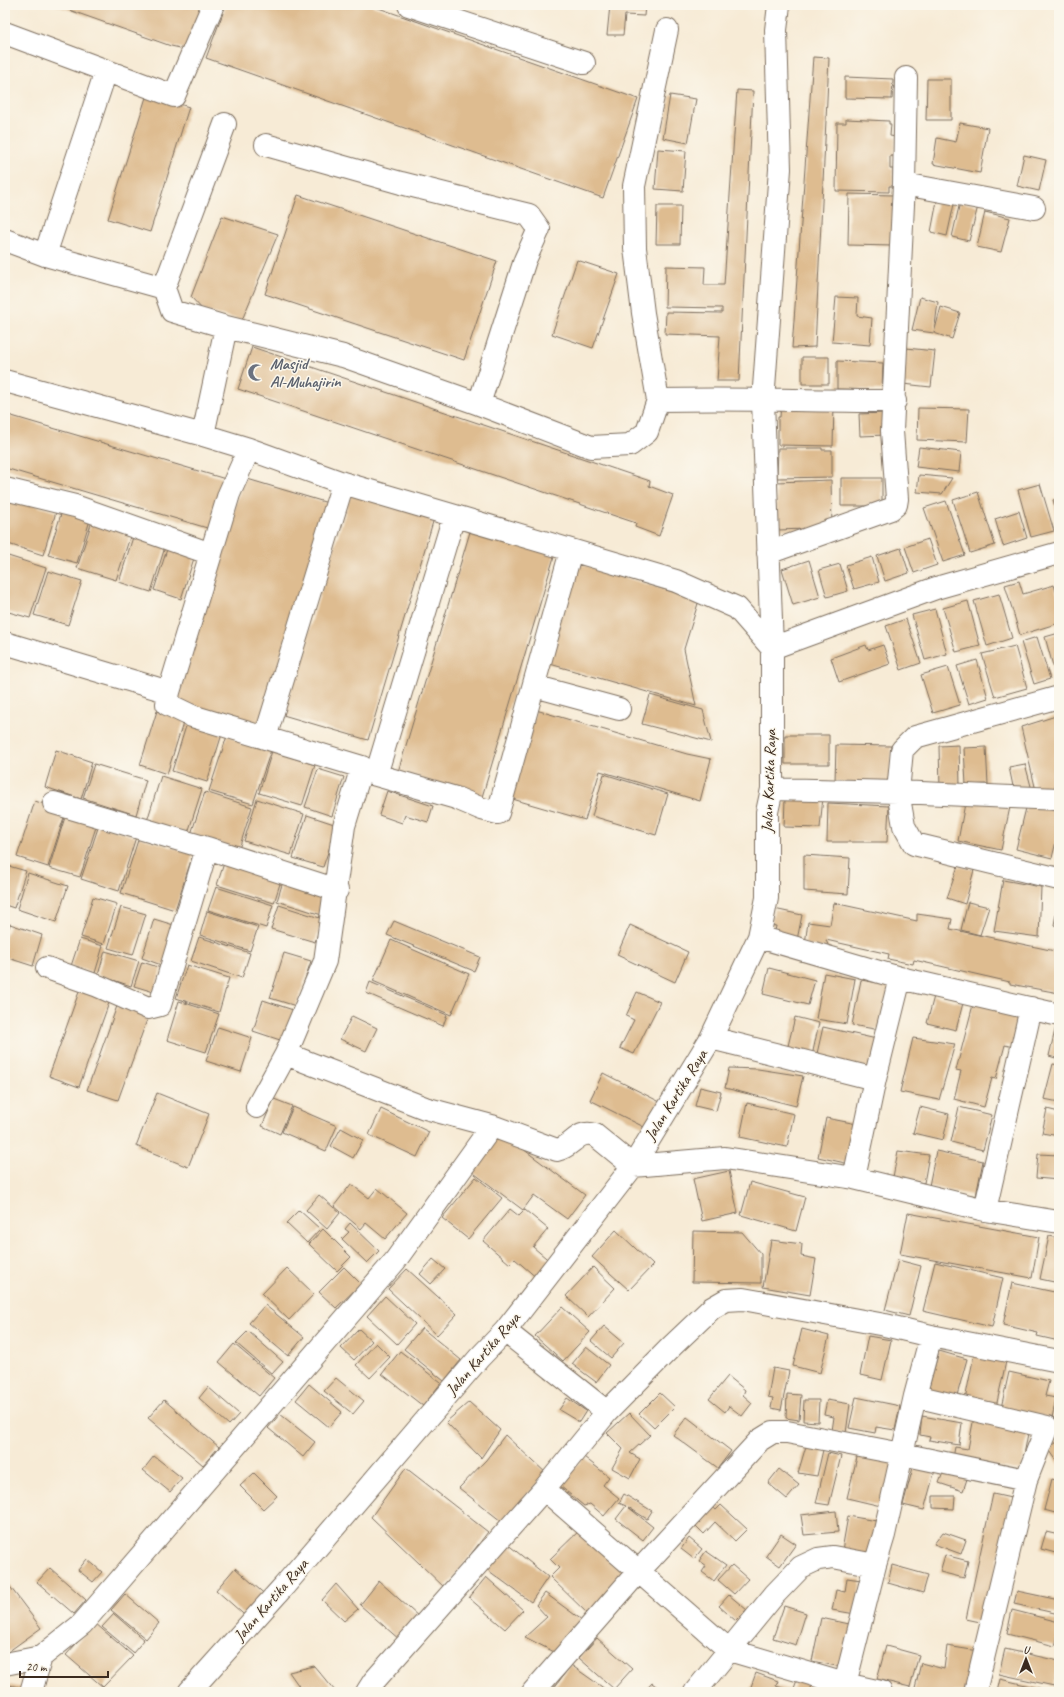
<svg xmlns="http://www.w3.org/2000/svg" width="1064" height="1697" viewBox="0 0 1064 1697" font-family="Caveat,sans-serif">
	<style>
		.building { fill: #debc90 }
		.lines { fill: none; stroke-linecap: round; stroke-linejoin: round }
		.minor-casing { stroke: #7d6e5e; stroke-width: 24 }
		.minor { stroke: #fff; stroke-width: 22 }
		.labels { text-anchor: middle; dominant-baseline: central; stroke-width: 3; stroke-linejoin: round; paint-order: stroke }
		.worship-label { font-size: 16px; font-weight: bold; fill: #5b616d; stroke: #fbf7ec; text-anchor: start }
		.street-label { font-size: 16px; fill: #3b2a1e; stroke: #fbf7ec }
	</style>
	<rect width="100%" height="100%" fill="#fbf7ec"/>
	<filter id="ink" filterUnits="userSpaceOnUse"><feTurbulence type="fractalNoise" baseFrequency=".025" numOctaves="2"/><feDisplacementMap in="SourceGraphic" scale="8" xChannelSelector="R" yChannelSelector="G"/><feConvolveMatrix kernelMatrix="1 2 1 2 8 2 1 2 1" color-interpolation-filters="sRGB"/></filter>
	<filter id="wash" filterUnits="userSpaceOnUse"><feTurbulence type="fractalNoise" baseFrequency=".012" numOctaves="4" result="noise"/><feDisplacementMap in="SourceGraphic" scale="16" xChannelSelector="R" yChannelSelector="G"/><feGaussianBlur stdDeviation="0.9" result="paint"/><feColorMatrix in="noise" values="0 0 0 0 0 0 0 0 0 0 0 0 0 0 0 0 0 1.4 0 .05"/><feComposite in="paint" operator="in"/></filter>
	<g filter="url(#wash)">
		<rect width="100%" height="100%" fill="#f7ebd6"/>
		<g id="blocks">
			<!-- building -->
			<path class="building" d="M55,5H205L189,50L171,46Z
				M226,5H370L638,99L603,198L206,58Z
				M610,5H645L644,16L625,15L623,35H607Z
				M813,57L829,58L815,347L792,348Z
				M845,77L893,79L892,99L845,98Z
				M927,79H951V120H926Z
				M737,90L753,91L739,381H717L720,336L665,334L666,312L722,313V308L665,307L666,266L705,267L704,285H724Z
				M147,94L189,107L150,232L108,219Z
				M670,95L696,99L688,143L663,138Z
				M846,119L889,121V124H891L890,136L896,137L894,156H890V169H893V186H889V192L836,191L837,123H846Z
				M960,123L988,128L980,173L933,164L937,138L956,142Z
				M658,149L686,151L683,191L655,189Z
				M1024,155L1046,160L1039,191L1017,186Z
				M849,194L894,195L893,246L848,245Z
				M298,195L497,261L464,360L265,294Z
				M937,201L954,204L947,236L931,232Z
				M960,202L978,206L969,241L952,237Z
				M657,206H681L680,244H656Z
				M985,212L1010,218L1001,252L977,247Z
				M222,216L278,234L242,320L204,311L191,297Z
				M577,260L619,274L593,348L552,334Z
				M836,297L858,298L857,316L872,318L870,345L832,342Z
				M920,297L938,302L934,333L912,330Z
				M941,307L960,313L952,339L934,333Z
				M252,347L650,481L649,486L673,495L659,536L635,527L636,523L238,389Z
				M906,348L935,351L931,387L903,384Z
				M802,357H829V384H802Z
				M837,361L883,363L882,390L837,389Z
				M781,402L834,404L833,446L778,445V417H780Z
				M918,408L969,409L967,442L917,440Z
				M886,413V435L860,436L859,414Z
				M5,414L229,480L214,530L5,468Z
				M919,447L961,452L959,472L916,467Z
				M778,448H822V450H832V477L777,478Z
				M919,475L952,478L942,494L917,492Z
				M244,478L328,503L260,728L176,703Z
				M841,478H882V506H841Z
				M831,480L832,528L778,530L776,482Z
				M1040,484L1054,531L1031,537L1018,490Z
				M352,490L435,515L368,740L283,715Z
				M978,492L995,545L970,553L953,500Z
				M5,496L56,512L43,555L5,543Z
				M1059,498V520L1053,500Z
				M946,501L965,555L943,562L924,508Z
				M62,511L90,520L77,563L48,555Z
				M1019,511L1027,538L1003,546L995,519Z
				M92,521L131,534L116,580L77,568Z
				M473,522L557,547L482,797L398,772Z
				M133,537L165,547L151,592L119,582Z
				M928,539L937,565L914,573L905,547Z
				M168,546L195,555L181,599L154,590Z
				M901,548L909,573L885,581L877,556Z
				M5,555L46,568L30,618L5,611Z
				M872,557L879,582L854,589L846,565Z
				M809,560L820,597L793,605L782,569Z
				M574,562L699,600L684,649L696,706L543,662Z
				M840,564L848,591L827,597L819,570Z
				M48,571L82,581L68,625L34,615Z
				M1019,581L1023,594L1054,585L1059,601V623L1020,635L1005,585Z
				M999,594L1012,638L987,646L974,601Z
				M968,601L980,646L956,652L943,608Z
				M935,609L947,654L925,660L912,615Z
				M906,619L921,663L901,670L886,626Z
				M1059,633V676L1056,677L1045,637Z
				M1037,637L1050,679L1034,684L1021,642Z
				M866,645L868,650L883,645L890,664L839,682L831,658Z
				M1015,646L1027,688L995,697L982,654Z
				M977,660L988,698L969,704L957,666Z
				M948,667L960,705L933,713L921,675Z
				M650,695L703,710L711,742L642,724Z
				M536,710L687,754L711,759L700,801L600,771L585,820L509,798Z
				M157,711L184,720L167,774L140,765Z
				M1059,715V788L1037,795L1021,727Z
				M187,723L222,734L207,782L172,771Z
				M785,735H829V764H785Z
				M227,736L271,750L253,804L209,791Z
				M836,745L891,746L890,786L835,782Z
				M959,745L960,787L940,788L939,746Z
				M986,747L988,784L966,785L964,748Z
				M56,750L92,762L81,799L45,787Z
				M272,751L315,765L302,806L259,793Z
				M94,764L146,780L136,815L83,798Z
				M1025,764L1032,790L1014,791L1009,767Z
				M318,769L344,777L332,816L305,807Z
				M604,774L668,794L656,835L592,816Z
				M161,776L202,789L188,833L147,821Z
				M387,791L433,806L428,822L405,815L402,823L379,815Z
				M205,792L252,807L239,849L191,834Z
				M823,797L820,828L784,827L785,799Z
				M966,798L1010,807L1001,850L958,841Z
				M257,799L304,814L291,855L244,841Z
				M35,801L66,811L48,867L17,857Z
				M828,803L889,806L887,842H827Z
				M1027,804L1059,812V829L1052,858L1016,849Z
				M66,814L97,824L80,877L49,868Z
				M307,815L337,825L323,867L293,858Z
				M99,825L136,837L119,891L81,879Z
				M139,837L193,854L175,910L121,893Z
				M804,855L850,858L848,894L804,891Z
				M225,860L282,877L274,903L217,885Z
				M5,865L26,871L14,908L5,905Z
				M958,866L974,870L965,904L947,898Z
				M28,873L68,886L56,922L17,909Z
				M284,878L332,893L325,916L277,901Z
				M1003,880L1041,887L1039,937L994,931Z
				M216,887L273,905L266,928L208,910Z
				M93,897L117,904L104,944L81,937Z
				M968,902L989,907L980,935L961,930Z
				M834,903L917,921V914L952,919L950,929L1055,951V952L1059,953V993L1010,984V982L914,960L913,964L888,959L889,954L826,940L830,950L805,944L808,922L830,925Z
				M1058,903H1059V927L1054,925Z
				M279,905L323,919L315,942L271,929Z
				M121,907L146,914L133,955L108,948Z
				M774,909L802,915L797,940L774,936L776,926L771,925Z
				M207,911L258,927L250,951L200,935Z
				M154,919L177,926L164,966L142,958Z
				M394,921L480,957L474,971L387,935Z
				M10,924L42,935L33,966L5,957V938Z
				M630,925L688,952L675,982L617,955Z
				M199,937L250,953L242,978L191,961Z
				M80,939L103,946L95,973L71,966Z
				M391,940L469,974L451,1015L373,981Z
				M105,951L139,961L131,986L98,975Z
				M284,953L311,961L296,1006L270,998Z
				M142,962L161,968L154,992L134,986Z
				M187,965L229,978L219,1012L176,998Z
				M769,968L815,980L808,1005L763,994Z
				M824,973L855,979L847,1024L816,1019Z
				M861,980L890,985L880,1030L852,1025Z
				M370,982L447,1015L443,1026L366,993Z
				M80,989L110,1000L79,1087L49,1076Z
				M637,992L660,1002L634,1054L620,1048L634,1020L626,1016Z
				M934,996L963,1003L956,1030L927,1023Z
				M263,1000L296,1011L286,1042L253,1031Z
				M179,1001L219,1014L206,1052L167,1040Z
				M974,1001L1026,1015L1017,1048L1005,1045L996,1079L992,1078L984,1107L954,1099L961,1071L956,1070Z
				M117,1006L148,1017L118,1100L87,1090Z
				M352,1016L377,1028L366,1051L340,1039Z
				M795,1017L819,1023L812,1056L787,1050Z
				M1058,1017H1059V1059L1049,1056Z
				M218,1027L252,1038L241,1072L206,1061Z
				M823,1027L881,1040L874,1070L816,1058Z
				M913,1038L955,1044L939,1100L900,1092Z
				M1053,1064L1059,1065V1102L1044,1099Z
				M729,1068L758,1069L803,1076L796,1106L725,1088Z
				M603,1073L662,1103L652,1131L590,1100Z
				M700,1087L721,1092L716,1111L695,1106Z
				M157,1093L209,1114L188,1167L136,1146Z
				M274,1099L292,1106L280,1134L262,1126Z
				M747,1103L794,1114L787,1147L740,1137Z
				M293,1107L337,1126L326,1151L282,1132Z
				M920,1107L949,1114L943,1140L913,1133Z
				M959,1107L992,1115L983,1150L951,1142Z
				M381,1109L429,1132L417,1157L369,1135Z
				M1047,1109L1059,1112V1136L1042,1133Z
				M826,1118L862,1125L854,1165L818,1157Z
				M341,1128L363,1140L353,1158L331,1146Z
				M500,1132L585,1195L567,1219L534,1195L523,1210L471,1171Z
				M898,1151L929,1155L924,1183L893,1177Z
				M936,1151L983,1161L976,1196L929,1186Z
				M1038,1154L1059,1155V1180L1036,1178Z
				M729,1171L738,1213L702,1221L693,1179Z
				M476,1177L502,1198L468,1239L442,1218Z
				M750,1182L805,1197L796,1231L741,1215Z
				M351,1184L369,1198L377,1188L407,1213L385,1239L366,1223L361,1229L334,1206Z
				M319,1195L340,1213L327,1229L306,1210Z
				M510,1209L519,1216L525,1210L548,1229L533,1247L552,1263L538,1279L515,1259L510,1264L483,1241Z
				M299,1210L320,1229L307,1243L286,1223Z
				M908,1213L1039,1237L1032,1278L900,1254Z
				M350,1223L379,1251L367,1263L342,1239L349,1232L345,1229Z
				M323,1229L351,1257L337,1271L309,1244Z
				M616,1230L653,1265L629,1290L592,1257Z
				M693,1231L742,1232L761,1254V1283L692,1282Z
				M1049,1236L1059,1238V1283L1040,1279Z
				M771,1240L802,1244L801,1256L816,1259L810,1295L763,1287Z
				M433,1259L445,1269L431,1284L420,1274Z
				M898,1260L921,1266L909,1316L885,1310Z
				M935,1262L1003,1278L992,1327L923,1311Z
				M344,1267L361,1284L336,1308L319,1292Z
				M593,1267L615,1288L588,1317L566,1296Z
				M287,1268L314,1294L289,1320L262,1294Z
				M407,1269L457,1314L437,1335L388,1289Z
				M1012,1283L1059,1293V1341L1037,1336L1038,1333L1003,1325Z
				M385,1296L415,1324L397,1344L367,1316Z
				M265,1305L304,1337L288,1356L249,1323Z
				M562,1307L590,1332L563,1361L535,1336Z
				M604,1326L624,1343L611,1358L591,1341Z
				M422,1328L461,1360L444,1381L404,1349Z
				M359,1329L372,1341L354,1360L341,1348Z
				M802,1329L829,1336L820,1373L793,1366Z
				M248,1331L283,1362L272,1374L236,1343Z
				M868,1336L891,1340L882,1380L860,1375Z
				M376,1343L390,1357L370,1378L356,1365Z
				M234,1344L274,1378L259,1396L219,1362Z
				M586,1347L609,1365L596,1382L572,1364Z
				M975,1350L1007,1357L996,1407L965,1400Z
				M400,1351L441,1383L423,1406L382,1374Z
				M939,1351L967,1359L956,1399L928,1391Z
				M773,1368L789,1371L781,1410L771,1408L773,1398L768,1397Z
				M1009,1372L1049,1381L1045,1396L1056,1398L1052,1418L1001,1408Z
				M728,1376L745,1390L743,1395L752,1403L742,1416L729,1406L725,1412L709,1399Z
				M336,1378L364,1401L353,1414L324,1391Z
				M309,1384L342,1412L329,1427L296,1400Z
				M208,1387L239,1414L229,1425L199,1398Z
				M660,1393L675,1407L654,1428L639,1414Z
				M787,1394L801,1395L799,1420L786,1418Z
				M856,1397L900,1406L895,1430L876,1427L875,1433L849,1428Z
				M567,1398L586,1411L579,1422L559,1410Z
				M164,1400L219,1447L203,1465L148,1418Z
				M804,1400H819L818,1422L803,1421Z
				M827,1400L850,1404L846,1433L832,1431L834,1417L824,1415Z
				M469,1402L500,1430L481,1458L446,1422Z
				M629,1413L650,1435L630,1453L640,1459L630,1478L612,1468L623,1449L607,1433Z
				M280,1414L315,1442L303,1457L268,1428Z
				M922,1416L962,1423L959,1445L929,1440L930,1437L920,1435Z
				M687,1417L731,1451L718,1468L673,1435Z
				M974,1417L1029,1428L1021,1471L953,1458L955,1447L968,1449Z
				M505,1435L547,1474L501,1521L459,1488L486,1460Z
				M1059,1441V1464L1048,1448Z
				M806,1446L823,1450L817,1476L798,1473Z
				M859,1449L897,1458L885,1507L847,1498Z
				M828,1453L841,1456L829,1505L816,1503Z
				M154,1456L182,1478L170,1492L143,1470Z
				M584,1457L609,1477L603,1485L619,1498L604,1516L590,1504L584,1506L560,1486Z
				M914,1464L935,1470L924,1510L903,1505Z
				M946,1465L969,1473L963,1491L939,1483Z
				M406,1468L488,1532L445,1588L371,1517Z
				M779,1469L799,1485L787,1499L768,1483Z
				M254,1473L277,1496L263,1509L240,1486Z
				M1052,1479L1059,1481V1514L1044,1510Z
				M624,1494L652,1511L647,1519L628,1507L653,1527L643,1540L616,1519L626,1506L619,1503Z
				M993,1494L1011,1498L985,1623L966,1619Z
				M933,1496H955L954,1509L933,1508Z
				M710,1505L716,1510L721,1505L747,1529L735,1541L715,1522L704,1534L693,1523Z
				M836,1511L838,1532L804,1535L801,1515Z
				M848,1516L882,1522L874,1563L841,1556Z
				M583,1527L632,1575L590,1616L550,1577L559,1568L550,1559Z
				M943,1532L966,1540L961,1554L934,1544Z
				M1046,1532L1059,1535V1554L1041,1549Z
				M781,1534L796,1544L780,1566L766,1556Z
				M689,1538L702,1549L694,1559L681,1549Z
				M506,1543L548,1577L531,1602L485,1568Z
				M706,1551L726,1565L714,1581L702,1572L706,1566L699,1561Z
				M945,1555L968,1561L964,1578L940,1572Z
				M87,1559L102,1572L93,1582L78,1570Z
				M732,1565L748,1579L734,1594L718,1580Z
				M892,1565L928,1575L923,1593L888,1583Z
				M50,1568L86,1600L74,1614L37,1582Z
				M235,1568L269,1598L250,1620L216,1590Z
				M486,1577L523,1610L505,1629L469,1598Z
				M847,1578L861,1580L855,1614L832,1610L836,1590L845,1592Z
				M5,1580L41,1628L5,1654Z
				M379,1581L419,1617L400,1640L360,1605Z
				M336,1584L358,1609L344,1621L322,1600Z
				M1017,1591L1059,1600V1614L1014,1604Z
				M545,1593L582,1620L560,1655L525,1637L547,1617L536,1605Z
				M125,1594L159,1623L146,1639L111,1610Z
				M729,1595L747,1610L736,1621L719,1606Z
				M784,1606L806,1613L796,1645L773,1638Z
				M1012,1610L1059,1622V1631L1055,1646L1007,1634Z
				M114,1614L144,1640L133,1653L102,1627Z
				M821,1618L854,1625L846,1668L812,1661Z
				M95,1623L133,1656L103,1687L66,1655Z
				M597,1638L632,1669L614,1689L579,1658Z
				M886,1646L919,1655L910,1687L877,1679Z
				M947,1646L978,1651L970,1692H914L921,1663L944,1669Z
				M1005,1649L1059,1661L1054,1686L999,1674Z
				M571,1665L605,1689L603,1692H551Z
				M314,1666L336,1692H303L289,1672Z
				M756,1673L778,1681L776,1686L793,1691L797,1680L812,1686L809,1692H749Z
				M1000,1679L1047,1690V1692H997Z
				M652,1683L664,1692H644Z
				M5,1684L27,1689V1692H5Z
				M1054,1688L1059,1689V1692H1053Z"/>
		</g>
	</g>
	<g filter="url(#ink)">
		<use href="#blocks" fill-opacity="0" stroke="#7d6e5e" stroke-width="1"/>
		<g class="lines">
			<defs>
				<path id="minor" d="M409,5L584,63
					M5,33L174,96L213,5
					M266,145L401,183L529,215L539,229L525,260L479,404
					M904,184L1034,208
					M5,240L45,255L164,288L172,311L226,327L343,356L479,404L591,447L630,445L647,432L658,400L643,313L635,248L634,186L667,30
					M45,255L106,71
					M164,288L225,124
					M5,381L203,435L249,449L343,483L676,581L737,608L772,648
					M658,400C737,398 816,401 895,401
					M203,435L226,327
					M249,449L229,494L169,692L167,704L192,716L362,767L344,826L325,961L286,1054L257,1107
					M5,489L75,506L211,554
					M454,516L376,775L456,798L482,809L498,813L571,551
					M768,553L891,509L896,505L897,499L892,431L904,184L906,78
					M5,643L169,692
					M772,648L763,401L780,169L776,30L779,5
					M534,686L619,709
					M265,738L343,483
					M772,789L898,792L902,750L915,737L1059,697
					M1059,799L898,792L904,826L914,844L1059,879
					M54,803L207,848L337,890
					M759,937L900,978L1059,1015
					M47,968L98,986L148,1008L160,1005L207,848
					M711,1038L875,1079
					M286,1054L425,1108L492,1126L557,1150C573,1147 577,1129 595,1135L633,1166L725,1158L854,1178L985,1210L1059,1222
					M854,1178L875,1079L900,978
					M985,1210L1031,1008
					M505,1331L607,1412L672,1346L712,1308L726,1300L743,1299L885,1325L931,1336L1059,1361
					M915,1396L1047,1427L1026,1480L975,1692
					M544,1489L729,1650L845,1684L881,1692
					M5,1664L41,1657L82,1624L395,1261L492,1126
					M845,1684L875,1565L884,1535L915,1396L931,1336
					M31,1692L41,1657
					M189,1692L284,1586L479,1358L505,1331L633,1166L711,1038L759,937L767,898V812L772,789V648L936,588L1059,553
					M367,1692L374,1681L544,1489L607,1412
					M533,1692L638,1572L760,1440L773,1432H787L902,1454L1026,1480
					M695,1692L775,1594L801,1567L818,1559L833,1557L875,1565"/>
			</defs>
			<!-- minor casing -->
			<use href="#minor" class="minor-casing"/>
			<!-- minor -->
			<use href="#minor" class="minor"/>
		</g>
	</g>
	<!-- icons -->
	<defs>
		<symbol id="mosque-bare" viewBox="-9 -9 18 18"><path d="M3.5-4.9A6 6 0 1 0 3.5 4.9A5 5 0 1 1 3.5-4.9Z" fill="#6b7280" stroke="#fbf7ec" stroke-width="2.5" paint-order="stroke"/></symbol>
	</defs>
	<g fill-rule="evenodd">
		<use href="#mosque-bare" x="244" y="360" width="25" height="25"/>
	</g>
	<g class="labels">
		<!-- worship labels -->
		<g class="worship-label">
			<text x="270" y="364">Masjid<tspan x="270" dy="18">Al-Muhajirin</tspan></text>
		</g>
		<!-- street labels -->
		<g class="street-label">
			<text transform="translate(769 781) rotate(-88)">Jalan Kartika Raya</text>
			<text transform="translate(676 1095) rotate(-58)">Jalan Kartika Raya</text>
			<text transform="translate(483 1354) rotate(-49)">Jalan Kartika Raya</text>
			<text transform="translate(271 1600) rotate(-49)">Jalan Kartika Raya</text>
		</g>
	</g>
	<!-- margin -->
	<rect width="1064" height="1697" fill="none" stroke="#fbf7ec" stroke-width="20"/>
	<!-- north arrow -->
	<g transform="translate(1026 1659)" stroke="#fbf7ec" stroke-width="3" paint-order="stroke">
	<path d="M0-3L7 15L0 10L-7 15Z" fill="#3b2a1e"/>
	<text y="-6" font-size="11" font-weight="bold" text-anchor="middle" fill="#3b2a1e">U</text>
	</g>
	<!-- scale -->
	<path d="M20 1671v6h88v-6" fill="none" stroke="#3b2a1e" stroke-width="2"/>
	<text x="26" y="1671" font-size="12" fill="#3b2a1e" stroke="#fbf7ec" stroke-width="3" paint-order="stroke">20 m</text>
</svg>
